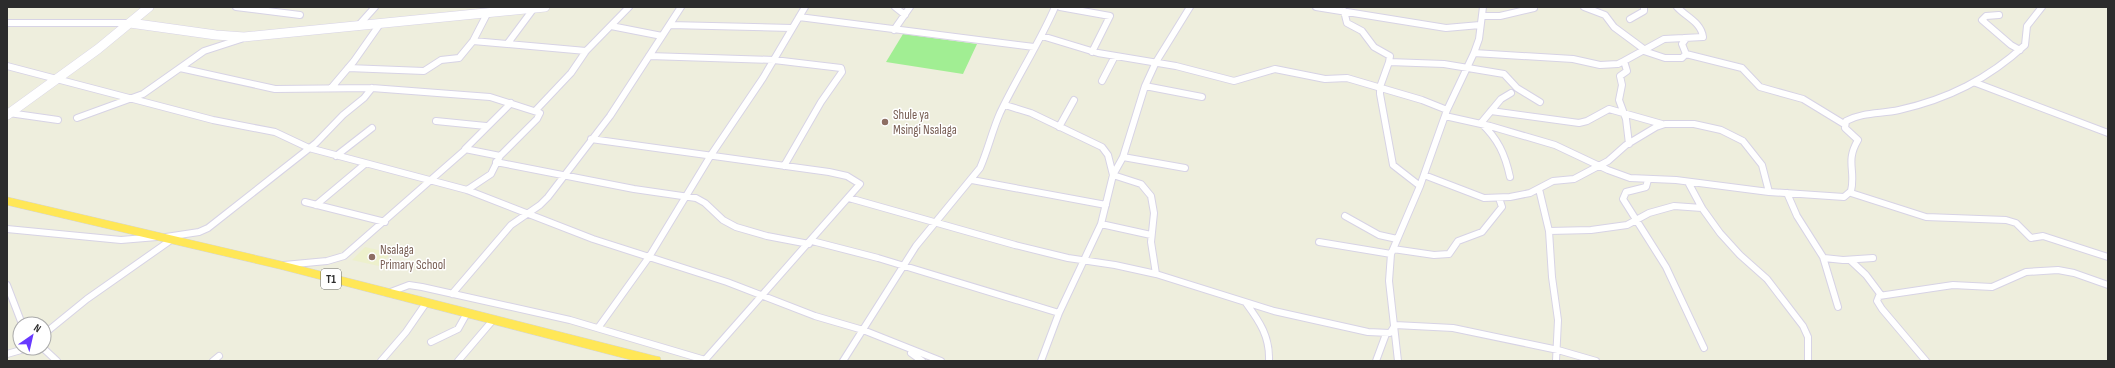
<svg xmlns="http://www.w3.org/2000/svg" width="2115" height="368" viewBox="0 0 2115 368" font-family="'Sofia Sans Condensed',sans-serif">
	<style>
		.education { fill: #edf0cc }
		.pitch { fill: #a1ee93 }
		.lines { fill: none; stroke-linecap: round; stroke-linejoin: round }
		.street-casing { stroke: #d7d3e5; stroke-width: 8 }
		.secondary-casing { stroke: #d7d3e5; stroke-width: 10 }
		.highway-casing { stroke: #d5d5d5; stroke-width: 1 }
		.street { stroke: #fff; stroke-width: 6 }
		.secondary { stroke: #fff; stroke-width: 9 }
		.highway { fill: #ffe757; fill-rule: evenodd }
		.education-dot { fill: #8d6e63; stroke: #fff; stroke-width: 1.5 }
		.labels { text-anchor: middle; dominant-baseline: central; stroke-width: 3; stroke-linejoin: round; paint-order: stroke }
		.shield { fill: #fff; stroke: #6b6b6b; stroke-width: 1 }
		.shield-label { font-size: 12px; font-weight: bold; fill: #2c2c2c }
		.education-label { font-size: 13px; fill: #785e54; stroke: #fff; text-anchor: start }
	</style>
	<rect width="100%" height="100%" fill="#eed"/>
	<!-- education -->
	<path class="education" d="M365,247L391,253L379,266L352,260Z"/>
	<!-- pitch -->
	<path class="pitch" d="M903,34L977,44L963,74L886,62Z"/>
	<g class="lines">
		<defs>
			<path id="street" d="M236,7L300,15
				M895,7L905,15
				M1060,7L1110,16L1092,52
				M1316,7L1446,28L1480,25
				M1584,7L1605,15L1614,27L1645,50
				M1344,11L1347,23L1362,31L1374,47L1390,56L1389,62
				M1999,15L1986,16L1982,20L2011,45L2020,50
				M1483,16H1500L1534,8
				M799,17L1034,47
				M1630,19L1644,11V7
				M7,23H129
				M670,25L792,28
				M358,26L375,7
				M611,26L662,36
				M894,30L910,7
				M1042,36L1098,53L1176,66L1234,81L1275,69L1325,79L1347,78L1422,100L1447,110
				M473,41L586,51
				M508,43L534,8
				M1644,51L1665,58H1682L1686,54L1682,44L1685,40L1684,38L1703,37C1701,22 1686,17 1677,7
				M1474,53L1573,59L1600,65L1618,64L1624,61
				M1686,54L1742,68L1760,87L1803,99L1844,124
				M649,56L774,60L841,68L842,72L821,102L784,166
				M7,66L213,120L275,132L309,148L467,190L593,239L727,282L815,316L863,330L941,361
				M180,68L275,89L372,88L490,97L540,113L537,119L500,156L491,174L467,190
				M348,68L424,71L441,60L459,58L473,41L488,12
				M1102,81L1115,56
				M1976,83L2108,133
				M1145,86L1202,97
				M332,87L354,61L380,24
				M1005,105L1031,113L1102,147L1108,155L1113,175L1141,184L1151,196L1154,213L1151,242L1156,274
				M536,110L571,73L586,51L629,7
				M1491,111L1579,123L1587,121L1609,109L1662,124
				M9,113L58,120
				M1445,116L1490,126L1555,145L1608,170L1630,178L1676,180L1769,192L1844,197L1851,191C1856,170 1845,162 1858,140L1845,128L1846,121C1863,112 1881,114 1899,110C1948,99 1988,79 2025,45L2027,26L2042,7
				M77,118L143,94L204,51L241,39
				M436,121L486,126
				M1059,127L1074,100
				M591,139L829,172L847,176L860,184L704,361
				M1629,144L1626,119L1619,100L1622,85L1620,76L1627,71L1624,61L1664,39L1684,38
				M336,156L372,128
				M500,156L465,149L511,103
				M1123,157L1185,168
				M496,162L634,189L696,198L705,203L723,220L736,227L767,236L809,244
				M1424,175L1484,198L1510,197L1530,193L1553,181L1574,179L1608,161L1626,145L1656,127L1665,124H1694L1721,130L1743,141L1762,165L1769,192
				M1510,177C1505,154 1498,139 1481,123L1501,99L1511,93
				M972,180L1106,205
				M1648,180L1646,187L1626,192L1623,199L1666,267L1704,348
				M1688,182L1702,208L1720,233L1740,255L1767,279L1803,326L1808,337V361
				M1420,186L1393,165L1380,94V87L1389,62L1444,64L1504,74L1517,88L1540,102
				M1539,189L1549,231L1552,277L1558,320L1556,361
				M1787,193L1797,216L1823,257L1838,307
				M1851,193L1926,217L2006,220L2016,223L2031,238L2043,236L2108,257
				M849,198L1015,245L1068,258L1115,265L1156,274L1274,311L1368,332L1390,333L1395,325L1453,328L1558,350L1596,361
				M305,202L385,222
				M316,205L365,164
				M1345,216L1379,235L1397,239
				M1101,224L1151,235
				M7,229L121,240L157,237
				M1549,231L1591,230L1627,225L1649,213L1674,206L1702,208
				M166,237L199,232L208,228L316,143L343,115L364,98L372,88
				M812,241L878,258L1059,313
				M1319,242L1391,254
				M1393,249L1434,255L1449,254L1458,241L1482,232L1502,207L1499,198
				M1824,258L1843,260L1873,258
				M1850,260L1866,275L1881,295
				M284,265L327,261L344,256L465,150
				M7,285L22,324
				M388,293L409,285L422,287L570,320L705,360
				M452,294L511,225L540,205L548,197L610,116L681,7
				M1246,303C1260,322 1270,337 1269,361
				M598,328L649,257L711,155L763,78L805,7
				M44,334L87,299L171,240
				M431,342L458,329L467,313
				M43,348L57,361
				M911,353L922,361
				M7,354L28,348
				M213,361L219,356
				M381,361L406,332L426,303
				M458,361L493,320
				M843,361L916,246L980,168C988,150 992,131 1000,113C1017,77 1039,44 1055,7
				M1041,361L1059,313L1101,224L1113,175L1123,157L1145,86L1156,62L1190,7
				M1376,361L1386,334
				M1398,361L1389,281L1391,254L1420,186L1447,110L1474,53L1479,39L1483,7
				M1926,361L1882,309L1877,301L1879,296L1953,285L1992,287L2026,272L2058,270L2074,273L2108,285"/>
			<path id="secondary" d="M130,23L216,35L244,37L545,7
				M7,115L98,49L149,7"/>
			<path id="highway" d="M7,197L280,261L655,356L660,357L661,361H635L280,269L7,205Z"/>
		</defs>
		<!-- street casing -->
		<use href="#street" class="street-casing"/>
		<!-- secondary casing -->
		<use href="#secondary" class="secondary-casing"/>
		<!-- highway casing -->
		<use href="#highway" class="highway-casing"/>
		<!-- street -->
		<use href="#street" class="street"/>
		<!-- secondary -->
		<use href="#secondary" class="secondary"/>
		<!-- highway -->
		<use href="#highway" class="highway"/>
	</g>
	<!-- markers -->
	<g class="education-dot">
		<circle cx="885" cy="122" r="4"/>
		<circle cx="372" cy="257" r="4"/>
	</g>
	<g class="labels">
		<!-- shield labels -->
		<rect class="shield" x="321" y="269" width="20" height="20" rx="3"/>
		<g class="shield-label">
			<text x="331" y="279">T1</text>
		</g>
		<!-- education labels -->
		<g class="education-label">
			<text x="893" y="115">Shule ya<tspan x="893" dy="15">Msingi Nsalaga</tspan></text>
			<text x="380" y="250">Nsalaga<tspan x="380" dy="15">Primary School</tspan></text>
		</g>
	</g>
	<!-- border -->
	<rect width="2115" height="368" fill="none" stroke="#2c2c2c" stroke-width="16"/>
	<!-- north arrow -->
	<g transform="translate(32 336) rotate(34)"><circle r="19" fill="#ffffff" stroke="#ababab"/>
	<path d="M0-3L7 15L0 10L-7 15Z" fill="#6839ff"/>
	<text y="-6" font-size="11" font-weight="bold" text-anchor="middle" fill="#2c2c2c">N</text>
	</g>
</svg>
